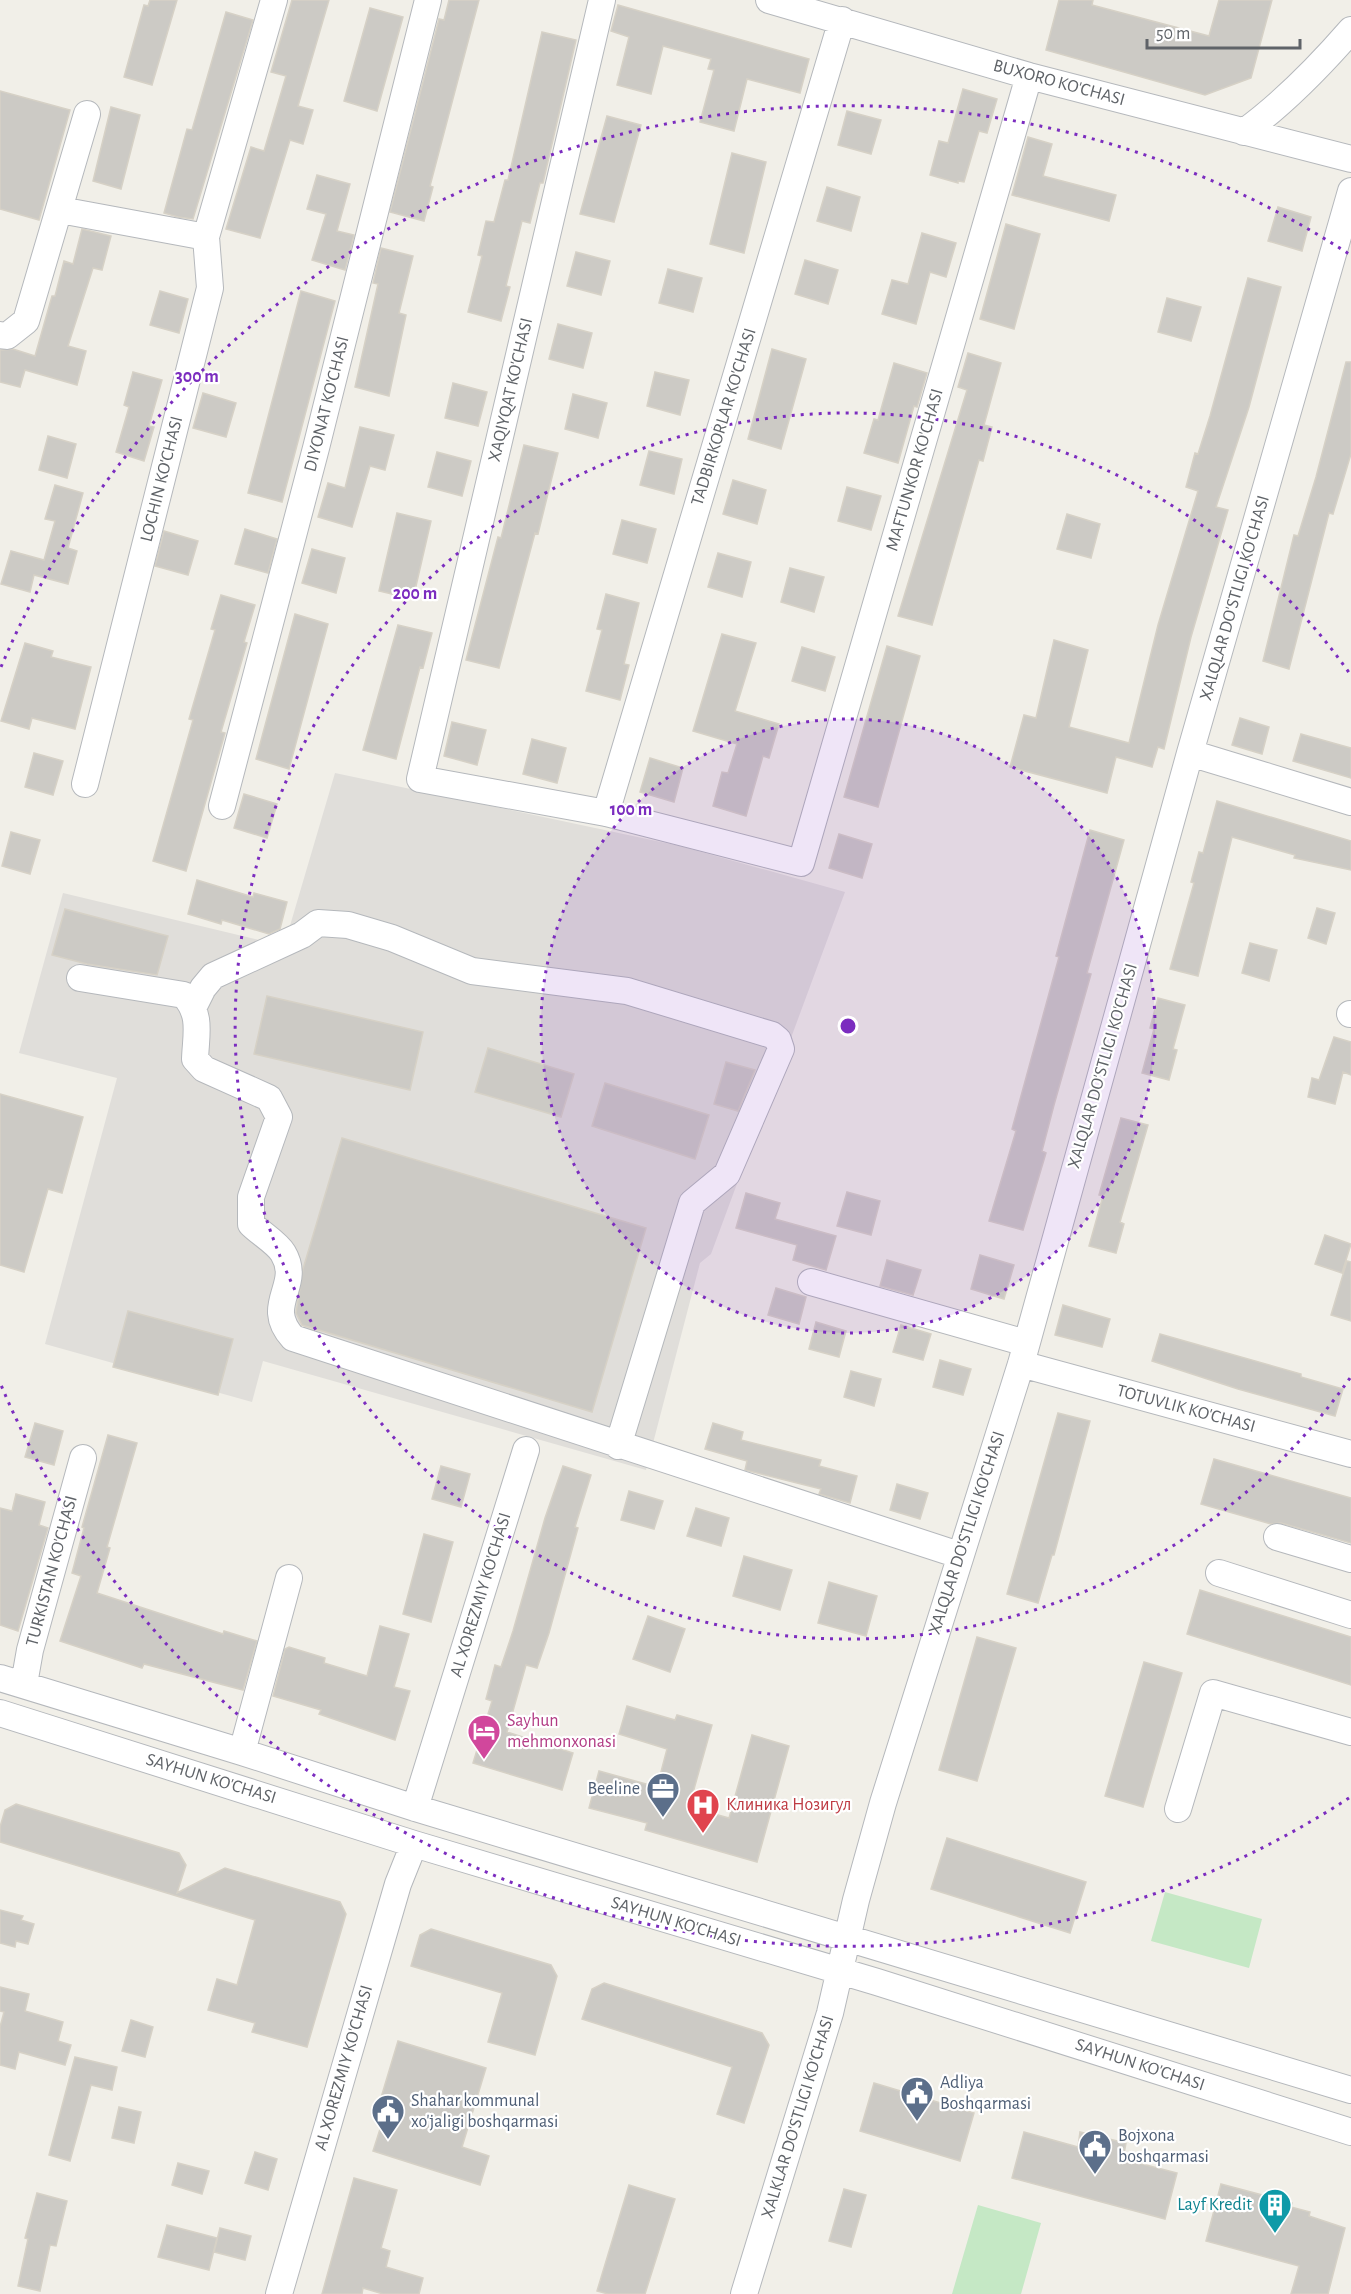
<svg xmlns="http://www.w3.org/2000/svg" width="1351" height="2294" viewBox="0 0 1351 2294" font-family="'Alegreya Sans',sans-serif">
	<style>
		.industrial { fill: #e0deda }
		.green { fill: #c5e8c5 }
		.building { fill: #cccac5; stroke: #d6d1c6; stroke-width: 1.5 }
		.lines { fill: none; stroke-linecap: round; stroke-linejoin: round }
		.minor-casing { stroke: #b5b8bc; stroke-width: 28 }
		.minor { stroke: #fff; stroke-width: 26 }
		.ring { fill: none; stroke: #7b2cbf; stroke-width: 3; stroke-dasharray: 3 6 }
		.labels { text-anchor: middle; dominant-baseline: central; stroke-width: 4.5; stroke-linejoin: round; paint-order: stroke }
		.street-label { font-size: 18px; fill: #5f6368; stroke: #fff }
		.hotel-label { font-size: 18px; fill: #b23c85; stroke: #fff; text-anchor: start }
		.service-label { font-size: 18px; fill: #4e5e75; stroke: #fff; text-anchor: start }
		.health-label { font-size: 18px; fill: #be3a42; stroke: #fff; text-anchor: start }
		.culture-label { font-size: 18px; fill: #0d838f; stroke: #fff; text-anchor: end }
		.centre { fill: #7b2cbf; stroke: #fff; stroke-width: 3 }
		.ring-label { font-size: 18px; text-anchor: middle; font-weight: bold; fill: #7b2cbf; stroke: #fff; stroke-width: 4.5; stroke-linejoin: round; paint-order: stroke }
	</style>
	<rect width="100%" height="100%" fill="#f1efe8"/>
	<!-- industrial -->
	<path class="industrial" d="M335,773L680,846L845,892L711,1254L700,1263L646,1470L263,1361L252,1402L45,1344L117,1078L19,1053L63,893L284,946Z"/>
	<!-- green -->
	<path class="green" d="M1165,1892L1262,1919L1249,1968L1151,1941Z
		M978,2205L1041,2223L1021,2294H952Z"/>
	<!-- building -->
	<path class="building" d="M150,0H177L152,85L124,77L144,5L148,6Z
		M292,0H329L298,106L313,110L303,144L290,140L260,238L226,229L251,147L264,151L286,76L271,72Z
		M449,0H479L430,186L433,187L424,221L390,212L439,19L444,20Z
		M1059,0H1093L1092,5L1209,36L1219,0H1272L1251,78L1205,95L1046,50Z
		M618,5L809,59L800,93L747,79L734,131L700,122L714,70L708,69L711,59L663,46L651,94L617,85L629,37L611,31Z
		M370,8L403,17L377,111L344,101Z
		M226,12L253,20L193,219L178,217L164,213L187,129L192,130Z
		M542,32L576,40L543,183H540L530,223L522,221L506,286L510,287L501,321L468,312L482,256L478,255L486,221L494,222L505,180H508Z
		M963,89L997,99L987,133L979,131L964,182L958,181V183L930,175L939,141L948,143Z
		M0,91L70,110L39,220L0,209Z
		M111,107L140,115L121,189L93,181Z
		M847,111L881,120L871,154L838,145Z
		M607,116L641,125L614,222L580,214Z
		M1028,137L1052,144L1043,176L1116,195L1109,221L1012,195Z
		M732,153L766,162L744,253L710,244Z
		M317,175L350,184L337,231L354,235L345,270L312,260L326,214L307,209Z
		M827,187L860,197L851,231L817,221Z
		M1278,207L1311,217L1302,251L1268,241Z
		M1006,224L1040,234L1014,329L980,319Z
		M82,229L111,236L102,270L93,268L68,346L86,351L77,385L25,370L20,387L0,382V350L13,349L35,356L52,296H55L64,261L73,264Z
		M922,233L956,243L946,277L930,272L916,324L882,314L892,280L908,284Z
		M381,248L413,256L399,313L406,315L389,396L355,387L378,284L373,283Z
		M576,252L610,261L601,295L567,286Z
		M805,260L838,270L828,304L795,294Z
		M668,269L702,278L693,312L659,303Z
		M1248,278L1281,287L1249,407L1216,507L1228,510L1191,637L1164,749L1158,747L1152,767L1116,757L1107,793L1010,767L1024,715L1036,718L1054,640L1088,650L1069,727L1129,743L1158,625L1198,491L1186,487L1195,453L1198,454L1210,416Z
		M160,291L188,299L179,333L150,325Z
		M301,291L335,301L282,502L248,493Z
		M1167,298L1201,307L1191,341L1158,332Z
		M558,324L592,333L583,368L549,359Z
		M772,349L806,359L781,449L748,439Z
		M968,353L1001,363L984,425L992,427L983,461L979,460L932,625L898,616L967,390L958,387Z
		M1346,362H1351V454L1333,514L1329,513L1289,669L1263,661L1294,535L1298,536L1316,477Z
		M894,363L927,373L917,407L914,406L898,463L864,453L874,419L878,420Z
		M133,372L162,380L149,426L154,427L144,461L116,452L129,407L124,405Z
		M655,372L689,380L680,415L647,406Z
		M453,383L487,392L478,426L445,418Z
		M203,393L236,403L226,437L193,428Z
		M573,394L607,403L598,438L565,429Z
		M360,427L394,435L385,470L370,466L352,527L318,517L328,483L345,488Z
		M48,436L76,444L67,478L39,470Z
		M524,445L558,453L538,534L535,533L499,668L466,660L498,537L501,538Z
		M649,451L682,459L674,494L640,485Z
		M437,452L471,461L462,496L428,487Z
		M733,480L766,490L757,524L723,514Z
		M55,485L83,493L68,548L77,551L68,584L34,575L30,592L1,584L11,551L44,560L55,521L45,519Z
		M847,487L881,496L871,530L838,521Z
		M397,513L431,521L413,599L379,591Z
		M1067,514L1100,524L1091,558L1057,549Z
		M622,520L656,529L647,563L613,554Z
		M245,529L277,539L268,573L235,564Z
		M164,531L198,541L188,575L155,566Z
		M312,549L345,558L336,593L302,583Z
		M718,553L751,562L742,597L708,587Z
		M790,568L824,577L814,612L781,602Z
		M606,594L639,603L624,664L629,665L620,700L586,691L602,630L597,629Z
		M221,595L255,605L244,642L247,643L221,732L225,733L186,871L153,861L193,720L189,719L215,630L211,629Z
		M295,614L328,624L289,769L256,759Z
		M398,625L432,633L423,668L420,667L396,759L363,750Z
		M722,634L756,643L735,711L779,724L769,758L763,756L746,816L713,806L722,772L728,773L737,744L693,731Z
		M25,643L53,651L51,657L91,667L75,729L32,718L29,729L1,721Z
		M887,646L920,656L878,807L844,797Z
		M802,647L835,657L825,691L792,681Z
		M1240,718L1269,727L1262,754L1232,745Z
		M452,722L486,730L477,765L444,756Z
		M1301,734L1351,748V778L1293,761Z
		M532,739L566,748L557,783L523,774Z
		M34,753L63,761L53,795L25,787Z
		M650,758L683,768L674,802L640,792Z
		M244,794L277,804L267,838L234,828Z
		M1217,801L1351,841V870L1294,858L1295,855L1232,837L1198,976L1170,969L1194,883L1191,882L1199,852L1203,853Z
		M1090,830L1124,840L1087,973L1091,974L1054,1105L1042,1151L1046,1153L1023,1230L989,1221L1016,1131L1012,1129L1059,957L1056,956Z
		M11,832L40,840L30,874L2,866Z
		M839,834L872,844L862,878L829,868Z
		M197,880L253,897L254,893L287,902L280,929L269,934L222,920L221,924L188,914Z
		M1317,908L1335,913L1326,944L1308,938Z
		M65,909L168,936L157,975L87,964L52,955Z
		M1250,943L1277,950L1269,981L1242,973Z
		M267,996L423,1032L410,1090L254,1054Z
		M1158,998L1185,1005L1173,1049L1177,1050L1169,1080L1142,1073L1154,1029L1150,1028Z
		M1334,1037L1351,1042V1075L1343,1072L1335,1104L1308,1097L1312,1078L1319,1080Z
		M488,1048L574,1074L561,1117L475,1092Z
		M726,1062L755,1070L738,1111L714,1104Z
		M605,1083L709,1115L695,1159L592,1126Z
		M0,1094L83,1117L62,1193L48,1189L24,1272L0,1265Z
		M1121,1118L1148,1125L1120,1222L1124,1224L1116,1253L1089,1246L1103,1196L1099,1195Z
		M342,1138L646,1228L592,1412L302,1325L296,1313L303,1269Z
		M847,1192L880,1201L871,1235L837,1226Z
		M746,1193L780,1203L775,1219L836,1236L826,1270L793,1260L797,1245L736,1228Z
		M1325,1235L1351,1244L1342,1273L1315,1264Z
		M980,1255L1014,1265L1004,1299L971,1289Z
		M887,1260L921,1270L913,1295L880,1286Z
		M1347,1261L1351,1262V1321L1331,1315Z
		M776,1288L806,1297L799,1324L768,1315Z
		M1063,1305L1110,1319L1102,1347L1055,1335Z
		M128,1311L233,1339L218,1395L113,1367Z
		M816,1322L846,1331L839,1357L809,1349Z
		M901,1325L931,1334L923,1360L893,1352Z
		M1160,1334L1301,1374V1377L1343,1389L1335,1416L1238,1389L1152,1361Z
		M940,1360L971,1369L963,1395L933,1387Z
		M851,1371L881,1379L874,1406L844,1397Z
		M1058,1413L1090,1421L1054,1555H1052L1038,1603L1007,1594Z
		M35,1423L63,1431L54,1465L25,1457Z
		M713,1423L743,1432L741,1440L821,1460L819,1466L857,1476L850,1503L819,1494L821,1489L745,1470L747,1461L705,1449Z
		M108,1435L137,1443L107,1547L110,1548L97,1593L223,1634L224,1631L257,1641L243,1690L144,1664L142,1668L60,1641L81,1576L72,1573L84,1528L82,1527Z
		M1214,1459L1351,1498V1543L1281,1523L1271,1524L1201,1504Z
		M441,1466L470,1474L461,1507L432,1499Z
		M563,1466L591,1475L575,1527L578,1528L549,1633L537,1668L526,1665L507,1732L573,1753L562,1790L473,1763L492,1701L486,1699L495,1665L501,1667L513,1631L545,1518Z
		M897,1484L928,1493L920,1519L890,1510Z
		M629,1491L663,1501L654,1529L621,1520Z
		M16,1494L45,1502L39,1525L48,1528L18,1631L0,1625V1508L12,1511Z
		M696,1508L729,1518L721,1546L687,1536Z
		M424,1534L453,1542L431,1622L403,1614Z
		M744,1556L792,1570L780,1610L733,1596Z
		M829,1582L877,1596L866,1636L818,1623Z
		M1200,1590L1351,1637V1685L1187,1634Z
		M648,1616L685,1629L670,1672L633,1659Z
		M380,1626L409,1634L394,1687L410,1691L395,1740L319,1714L321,1710L273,1696L285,1649L289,1647L325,1658L324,1663L367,1676Z
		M977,1637L1016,1648L977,1781L939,1770Z
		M1144,1662L1182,1673L1143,1807L1105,1796Z
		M627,1706L675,1720L677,1715L712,1725L689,1807L729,1818L752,1735L789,1746L757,1862L645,1830L647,1823L589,1808L599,1771L657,1787L667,1749L619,1734Z
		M16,1804L179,1853L186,1865L177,1893L225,1868L340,1902L346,1914L307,2047L252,2032L255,2023L208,2010L217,1979L237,1985L255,1920L0,1842V1827L5,1810Z
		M947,1838L1086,1882L1070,1933L931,1889Z
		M0,1910L23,1916L21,1920L34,1924L28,1944L16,1941L15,1947L0,1943Z
		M431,1929L551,1965L557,1976L535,2055L488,2042L502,1993L411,1966L420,1935Z
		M604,1983L762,2033L769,2045L744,2123L717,2114L732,2067L582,2019L592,1989Z
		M0,1987L29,1994L25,2011L63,2022L58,2041L71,2045L65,2065L19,2052L15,2069L0,2065V2027L4,2012L0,2011Z
		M131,2020L153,2027L145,2057L122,2051Z
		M398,2041L486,2068L462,2147L489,2156L480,2185L373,2151L388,2104L380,2101Z
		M75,2057L117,2067L112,2090L91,2085L70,2161L49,2155Z
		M874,2083L974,2113L960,2161L860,2131Z
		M119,2107L141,2112L134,2143L112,2138Z
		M1024,2132L1078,2147L1080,2132L1126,2143L1123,2159L1177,2173L1165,2219L1012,2178Z
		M255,2152L277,2159L268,2190L245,2183Z
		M178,2163L209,2171L202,2194L172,2185Z
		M354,2178L397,2190L381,2248L390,2251L386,2267L423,2278L419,2294H383L363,2288L362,2294H322Z
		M1221,2184L1292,2203L1291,2207L1310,2212L1309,2216L1345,2228L1328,2294H1291L1299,2266L1206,2241Z
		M629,2185L675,2199L645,2294H608L597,2291Z
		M844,2189L866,2195L851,2247L829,2241Z
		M37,2193L67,2201L56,2246L50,2245L40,2291L18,2286L28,2239L25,2238Z
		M167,2225L217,2238L209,2270L158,2257Z
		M220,2228L251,2236L245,2260L214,2252Z"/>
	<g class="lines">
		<defs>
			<path id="minor" d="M602,0L420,779L606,813L801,863L1029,76
				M769,0L1029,76L1351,159
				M1244,132C1285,102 1318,68 1351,30
				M60,210L206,237
				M0,335L7,336L26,321L87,114
				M1190,753L1351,802
				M85,784L210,288L206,237L274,0
				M222,806L316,448L428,0
				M606,813L842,20
				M80,978L184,995C202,1015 196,1034 195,1059L204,1069L269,1098L279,1117L251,1197V1224C260,1233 277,1243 283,1253C303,1286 262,1304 293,1338L959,1555
				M194,1006L203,988L213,976L302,935L318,923L348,925L392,938L472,971L627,991L772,1035L778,1040L781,1049L727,1174L692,1203L618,1446
				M1350,1014H1351
				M811,1282L1026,1343
				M1021,1364L1351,1454
				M1277,1537L1351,1559
				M1219,1573L1351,1615
				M0,1678L242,1752L415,1808L1351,2090
				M24,1684L30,1650L83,1458
				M0,1713L414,1844L877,1982L1351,2132
				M242,1752L289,1578
				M415,1808L526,1450
				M1178,1809L1213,1693L1351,1732
				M279,2294L398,1884L414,1844
				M744,2294L830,2013L856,1900L883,1803L1021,1364L1190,753L1351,191"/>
		</defs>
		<!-- minor casing -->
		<use href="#minor" class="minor-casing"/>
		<!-- minor -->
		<use href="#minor" class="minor"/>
	</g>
	<!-- distance rings -->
	<circle cx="848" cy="1026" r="307" fill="#7b2cbf" fill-opacity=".12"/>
	<g class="ring">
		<circle cx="848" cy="1026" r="307"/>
		<path d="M1350 1378A613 613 0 1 1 1350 674"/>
		<path d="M1349 1798A920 920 0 0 1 1 1385M1 667A920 920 0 0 1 1349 254"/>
	</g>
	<!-- icons -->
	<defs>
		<symbol id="hotel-pin" viewBox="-11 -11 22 30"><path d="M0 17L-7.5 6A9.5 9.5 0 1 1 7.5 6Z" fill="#d1479c" stroke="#fff"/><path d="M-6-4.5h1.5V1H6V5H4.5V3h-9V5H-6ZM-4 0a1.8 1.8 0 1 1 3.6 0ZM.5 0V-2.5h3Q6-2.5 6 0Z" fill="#fff"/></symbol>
		<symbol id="office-pin" viewBox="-11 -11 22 30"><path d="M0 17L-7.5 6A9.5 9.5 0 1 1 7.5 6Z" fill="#5c6f8a" stroke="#fff"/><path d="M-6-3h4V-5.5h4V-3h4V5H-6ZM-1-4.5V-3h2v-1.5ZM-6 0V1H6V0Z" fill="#fff"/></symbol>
		<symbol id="hospital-pin" viewBox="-11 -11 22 30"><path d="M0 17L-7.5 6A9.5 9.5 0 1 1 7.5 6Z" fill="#e0444e" stroke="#fff"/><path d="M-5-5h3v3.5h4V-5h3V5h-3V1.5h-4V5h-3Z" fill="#fff"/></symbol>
		<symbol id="civic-pin" viewBox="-11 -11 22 30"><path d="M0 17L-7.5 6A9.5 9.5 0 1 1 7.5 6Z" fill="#5c6f8a" stroke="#fff"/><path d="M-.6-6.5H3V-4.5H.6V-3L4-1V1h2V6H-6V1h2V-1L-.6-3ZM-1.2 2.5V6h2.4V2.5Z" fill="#fff"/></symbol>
		<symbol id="building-pin" viewBox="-11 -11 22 30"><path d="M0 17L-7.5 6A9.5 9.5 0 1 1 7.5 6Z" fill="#0f9aa8" stroke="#fff"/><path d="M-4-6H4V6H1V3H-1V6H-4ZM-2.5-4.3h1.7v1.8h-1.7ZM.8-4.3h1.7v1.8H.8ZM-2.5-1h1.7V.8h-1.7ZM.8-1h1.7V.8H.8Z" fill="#fff"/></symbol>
	</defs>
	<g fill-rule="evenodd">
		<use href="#hotel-pin" x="465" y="1712" width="38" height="52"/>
		<use href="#office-pin" x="644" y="1770" width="38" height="52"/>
		<use href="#hospital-pin" x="684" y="1786" width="38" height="52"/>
		<use href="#civic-pin" x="898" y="2074" width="38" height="52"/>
		<use href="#civic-pin" x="369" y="2092" width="38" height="52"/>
		<use href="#civic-pin" x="1076" y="2127" width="38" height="52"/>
		<use href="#building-pin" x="1256" y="2186" width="38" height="52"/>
	</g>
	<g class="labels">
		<!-- street labels -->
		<g class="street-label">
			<text transform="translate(1059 83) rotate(15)">BUXORO KO'CHASI</text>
			<text transform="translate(511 390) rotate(-77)">XAQIYQAT KO'CHASI</text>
			<text transform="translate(327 404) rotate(-76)">DIYONAT KO'CHASI</text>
			<text transform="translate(724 417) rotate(-73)">TADBIRKORLAR KO'CHASI</text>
			<text transform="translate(915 470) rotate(-74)">MAFTUNKOR KO'CHASI</text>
			<text transform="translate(162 479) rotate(-76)">LOCHIN KO'CHASI</text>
			<text transform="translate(1235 598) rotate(-74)">XALQLAR DO'STLIGI KO'CHASI</text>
			<text transform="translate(1103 1066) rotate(-74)">XALQLAR DO'STLIGI KO'CHASI</text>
			<text transform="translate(1186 1409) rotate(15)">TOTUVLIK KO'CHASI</text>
			<text transform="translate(967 1533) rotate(-72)">XALQLAR DO'STLIGI KO'CHASI</text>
			<text transform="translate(52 1571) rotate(-75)">TURKISTAN KO'CHASI</text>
			<text transform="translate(481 1595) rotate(-73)">AL XOREZMIY KO'CHASI</text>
			<text transform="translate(211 1779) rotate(17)">SAYHUN KO'CHASI</text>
			<text transform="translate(676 1922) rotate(17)">SAYHUN KO'CHASI</text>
			<text transform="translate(1140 2065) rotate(18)">SAYHUN KO'CHASI</text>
			<text transform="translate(344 2068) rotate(-74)">AL XOREZMIY KO'CHASI</text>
			<text transform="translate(798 2117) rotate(-73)">XALKLAR DO'STLIGI KO'CHASI</text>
		</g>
		<!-- hotel labels -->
		<g class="hotel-label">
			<text x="507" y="1721">Sayhun<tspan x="507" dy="21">mehmonxonasi</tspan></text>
		</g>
		<!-- service labels -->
		<g class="service-label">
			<text x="640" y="1789" text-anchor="end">Beeline</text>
			<text x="940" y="2083">Adliya<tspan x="940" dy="21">Boshqarmasi</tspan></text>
			<text x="411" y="2101">Shahar kommunal<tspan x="411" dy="21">xo'jaligi boshqarmasi</tspan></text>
			<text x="1118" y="2136">Bojxona<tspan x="1118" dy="21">boshqarmasi</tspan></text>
		</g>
		<!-- health labels -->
		<g class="health-label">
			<text x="726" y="1805">Клиника Нозигул</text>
		</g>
		<!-- culture labels -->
		<g class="culture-label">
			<text x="1252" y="2205">Layf Kredit</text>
		</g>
	</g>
	<circle cx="848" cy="1026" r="9" class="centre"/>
	<g class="ring-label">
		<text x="197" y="382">300 m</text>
		<text x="415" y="599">200 m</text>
		<text x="631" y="815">100 m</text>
	</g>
	<!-- scale -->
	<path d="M1147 39v9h153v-9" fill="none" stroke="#5f6368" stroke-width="3"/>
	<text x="1156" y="39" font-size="18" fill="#5f6368" stroke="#ffffff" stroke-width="4.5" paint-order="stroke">50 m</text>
</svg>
